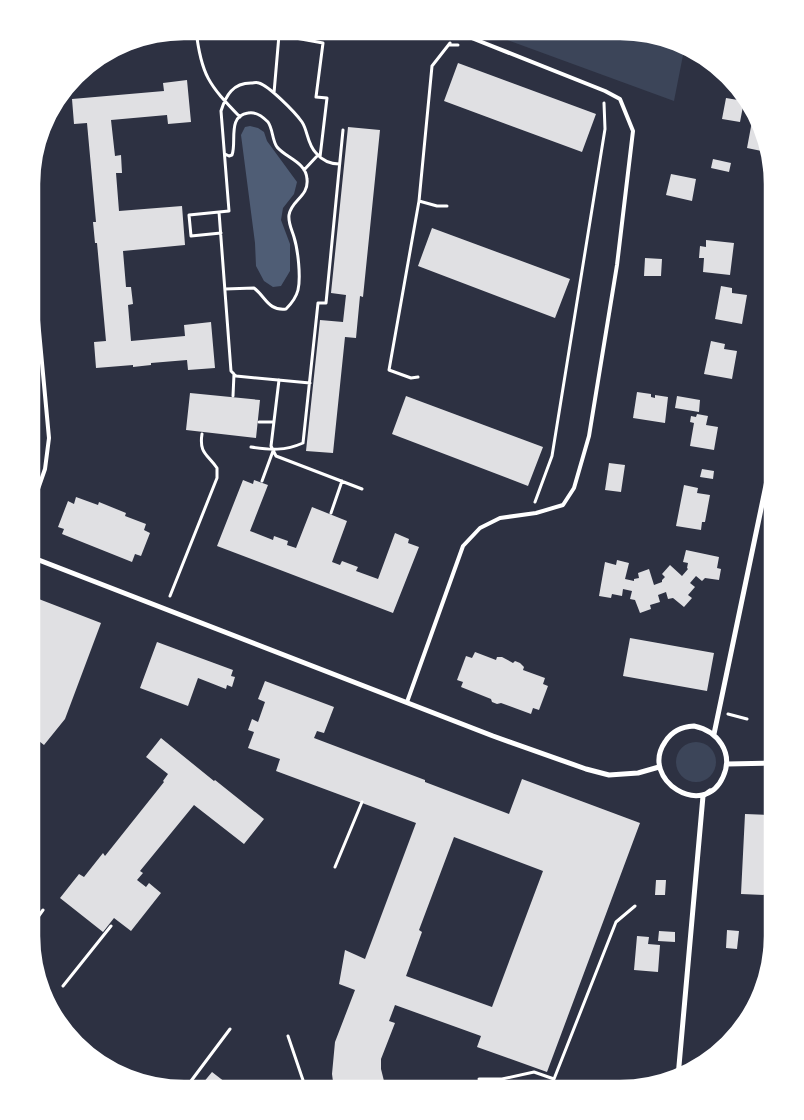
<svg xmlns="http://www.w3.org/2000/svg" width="804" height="1120" viewBox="0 0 804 1120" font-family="Montserrat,sans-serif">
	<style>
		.green { fill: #3c4559 }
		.water { fill: #4f5d75 }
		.building { fill: #e0e0e3; fill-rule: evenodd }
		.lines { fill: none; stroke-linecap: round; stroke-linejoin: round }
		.path { stroke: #fff; stroke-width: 3 }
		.service { stroke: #fff; stroke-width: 4 }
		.minor { stroke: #fff; stroke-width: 5 }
		.rim { fill: none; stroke: #fff; stroke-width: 2.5 }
	</style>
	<rect width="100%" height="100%" fill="#2d3142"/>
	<!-- green -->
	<path class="green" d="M483,31H640L684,50L674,101Z
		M676 762a20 20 0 1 1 40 0a20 20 0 1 1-40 0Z"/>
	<!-- water -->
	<path class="water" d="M250,126L258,128L264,132L267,141L297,182L294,194L283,208L281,220L290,244V271L281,286L273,287L264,281L256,266L255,243L241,135L245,127Z"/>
	<!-- building -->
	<path class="building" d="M458,63L596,114L582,152L444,101Z
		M187,80L191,122L168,124L167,115L111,120L115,156L121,155L122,173H116L119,211L182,206L185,245L123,251L126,287H131L133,304L128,305L131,341L185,336L184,325L211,322L215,368L188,370L187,360L151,363V365L133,367V365L96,368L94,342L106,341L97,243H95L93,222H96L87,123L74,124L72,99L164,91L163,83Z
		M726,98L744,101L740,122L722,119Z
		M753,116L759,117L767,152L747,148Z
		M348,127L380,130L363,297L360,296L356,338L345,337L333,453L306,451L320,320L343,322L346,295L331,293Z
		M713,159L731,163L729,172L711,168Z
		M671,174L696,179L692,201L666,195Z
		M432,228L570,279L555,318L418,266Z
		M706,240L734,243L730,275L703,272L704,258H699L700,246L706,247Z
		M645,258L662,259L661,276H644Z
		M721,286L732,288V293L747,295L742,324L715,319Z
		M711,341L725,344L724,349L737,351L732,379L704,374Z
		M637,392L651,394V397L655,398V395L668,397L665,423L633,418Z
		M190,393L260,400L256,438L186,430Z
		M406,396L543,447L528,486L392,434Z
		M677,396L700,400L699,412L675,408Z
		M697,414L708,416L706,425L718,427L714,450L690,446L694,423L690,422L691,416L696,417Z
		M609,463L625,465L621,492L605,490Z
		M702,469L714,471L713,479L700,477Z
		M243,480L253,484L254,480L268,485L250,531L273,540L274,536L288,541L287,545L296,548L312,507L347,521L332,562L340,565L342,561L358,567L356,571L378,579L395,533L409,539L408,543L419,547L393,613L217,546Z
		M684,485L698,488L697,493L710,495L705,522H702L701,530L676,526Z
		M76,497L98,505L99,502L126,513L125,516L146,524L144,530L150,533L141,556L135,554L132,562L62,534L64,529L58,527L68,501L74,504Z
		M686,550L719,557L717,568L721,569L719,580L705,578L702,581L696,576L690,583L695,587L688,595L692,598L684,607L673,598L668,599L666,592L658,595L660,602L650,605L651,609L640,613L635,600L630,599L632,591L623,589L622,596L612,594L611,598L599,596L605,562L616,565L617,560L629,563L625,579L634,581V579L639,578L638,573L649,569L654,585L662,582V580L665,577L662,574L670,565L682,576L688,569L687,568L688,563L683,562Z
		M31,596L101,623L65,719L44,745L30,734Z
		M630,638L714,653L707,691L623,676Z
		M157,642L233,670L231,676L235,677L232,687L227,685L226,689L198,678L188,706L140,688Z
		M475,652L496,660L497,657H502L513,663L515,661L520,663L524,667L523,670L545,678L543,684L548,686L539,710L533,708L531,714L501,703L497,704L492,702L491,699L461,687L463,682L457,680L466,656L472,658Z
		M265,681L334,707L324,733L317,731L314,738L425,780V782L509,814L522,779L640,823L547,1072L477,1047L481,1036L395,1005L389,1021L395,1023L381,1059V1069L386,1089H334L332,1074L335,1042L355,990L339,984L345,950L365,959L416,823L276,771L280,759L248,748L254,732L248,730L252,719L258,722L265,702L258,699ZM454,837L543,871L492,1007L406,976L422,932L419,930Z
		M161,738L214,781L215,780L264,819L244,844L194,805L140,871L143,873L137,880L146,887L149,883L161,893L131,931L114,918L103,932L60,898L79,874L84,877L103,853L105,856L164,782L163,781L168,774L146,757Z
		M745,814L770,815L766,895L741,894Z
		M656,880H666L665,895H655Z
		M727,930L739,931L737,949L726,948Z
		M659,931L675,932V942L658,941Z
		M637,936L649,937L648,944L660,945L658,972L634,970Z
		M212,1072L234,1089H198Z"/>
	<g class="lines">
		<!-- path -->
		<path class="path" d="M196,30C201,75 209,85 240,117
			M449,45H458
			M274,93L279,35L323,43L316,97L327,98L320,157
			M225,154L229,156L232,155C237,142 227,116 248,113C256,111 263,117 268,122C273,129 272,140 277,147C286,158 306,162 307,179C309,197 291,200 289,215C288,223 292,230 294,237C298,250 301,277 298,290C296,298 291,304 286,309C268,311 266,297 254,288L225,289
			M304,170L318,155
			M419,201L437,206H447
			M219,212L189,215L191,236L221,233
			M418,377L411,378L389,370L419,201L432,66L450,43
			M279,380L271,446L276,456L362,489
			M310,383L236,376L231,371L219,212L229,211L221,111C226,95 233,83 251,83C254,83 256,82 259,83C269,86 295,112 302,122C308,131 307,144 316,153C322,160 330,164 339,164
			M233,396L234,374
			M259,422H273
			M251,447C270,450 285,451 303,443L318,303H326L343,130
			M262,481L273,451
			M535,502L552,456L605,129L604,103
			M331,513L342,481
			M170,596L217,478V468C207,454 199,453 202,434
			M728,714L747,719
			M335,867L362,802
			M30,928L43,910
			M63,986L111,926
			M288,1036L306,1089
			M479,1079H502L534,1072L554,1079L616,922L635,906
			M185,1089L230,1029"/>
		<!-- service -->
		<path class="service" d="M31,509L45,469L49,438L31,245
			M407,702L463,546L480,528L500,518L536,513L563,505L574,488L589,436L617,265L633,131L620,99L605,91L459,33"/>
		<!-- minor -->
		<path class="minor" d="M31,557L493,736L586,769L609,775L638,773L659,767
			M694,726C718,731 734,753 723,777C704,820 639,780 665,742C672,731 681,727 694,726Z
			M714,734L774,447
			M727,764L774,763
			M678,1077L703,796L710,791"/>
	</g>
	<!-- crop -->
	<path d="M0 0H804V1120H0ZM184 39H620A145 145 0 0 1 765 184V936A145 145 0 0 1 620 1081H184A145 145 0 0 1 39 936V184A145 145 0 0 1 184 39Z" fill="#fff" fill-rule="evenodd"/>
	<path class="rim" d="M184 39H620A145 145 0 0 1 765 184V936A145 145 0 0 1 620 1081H184A145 145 0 0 1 39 936V184A145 145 0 0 1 184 39Z"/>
</svg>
